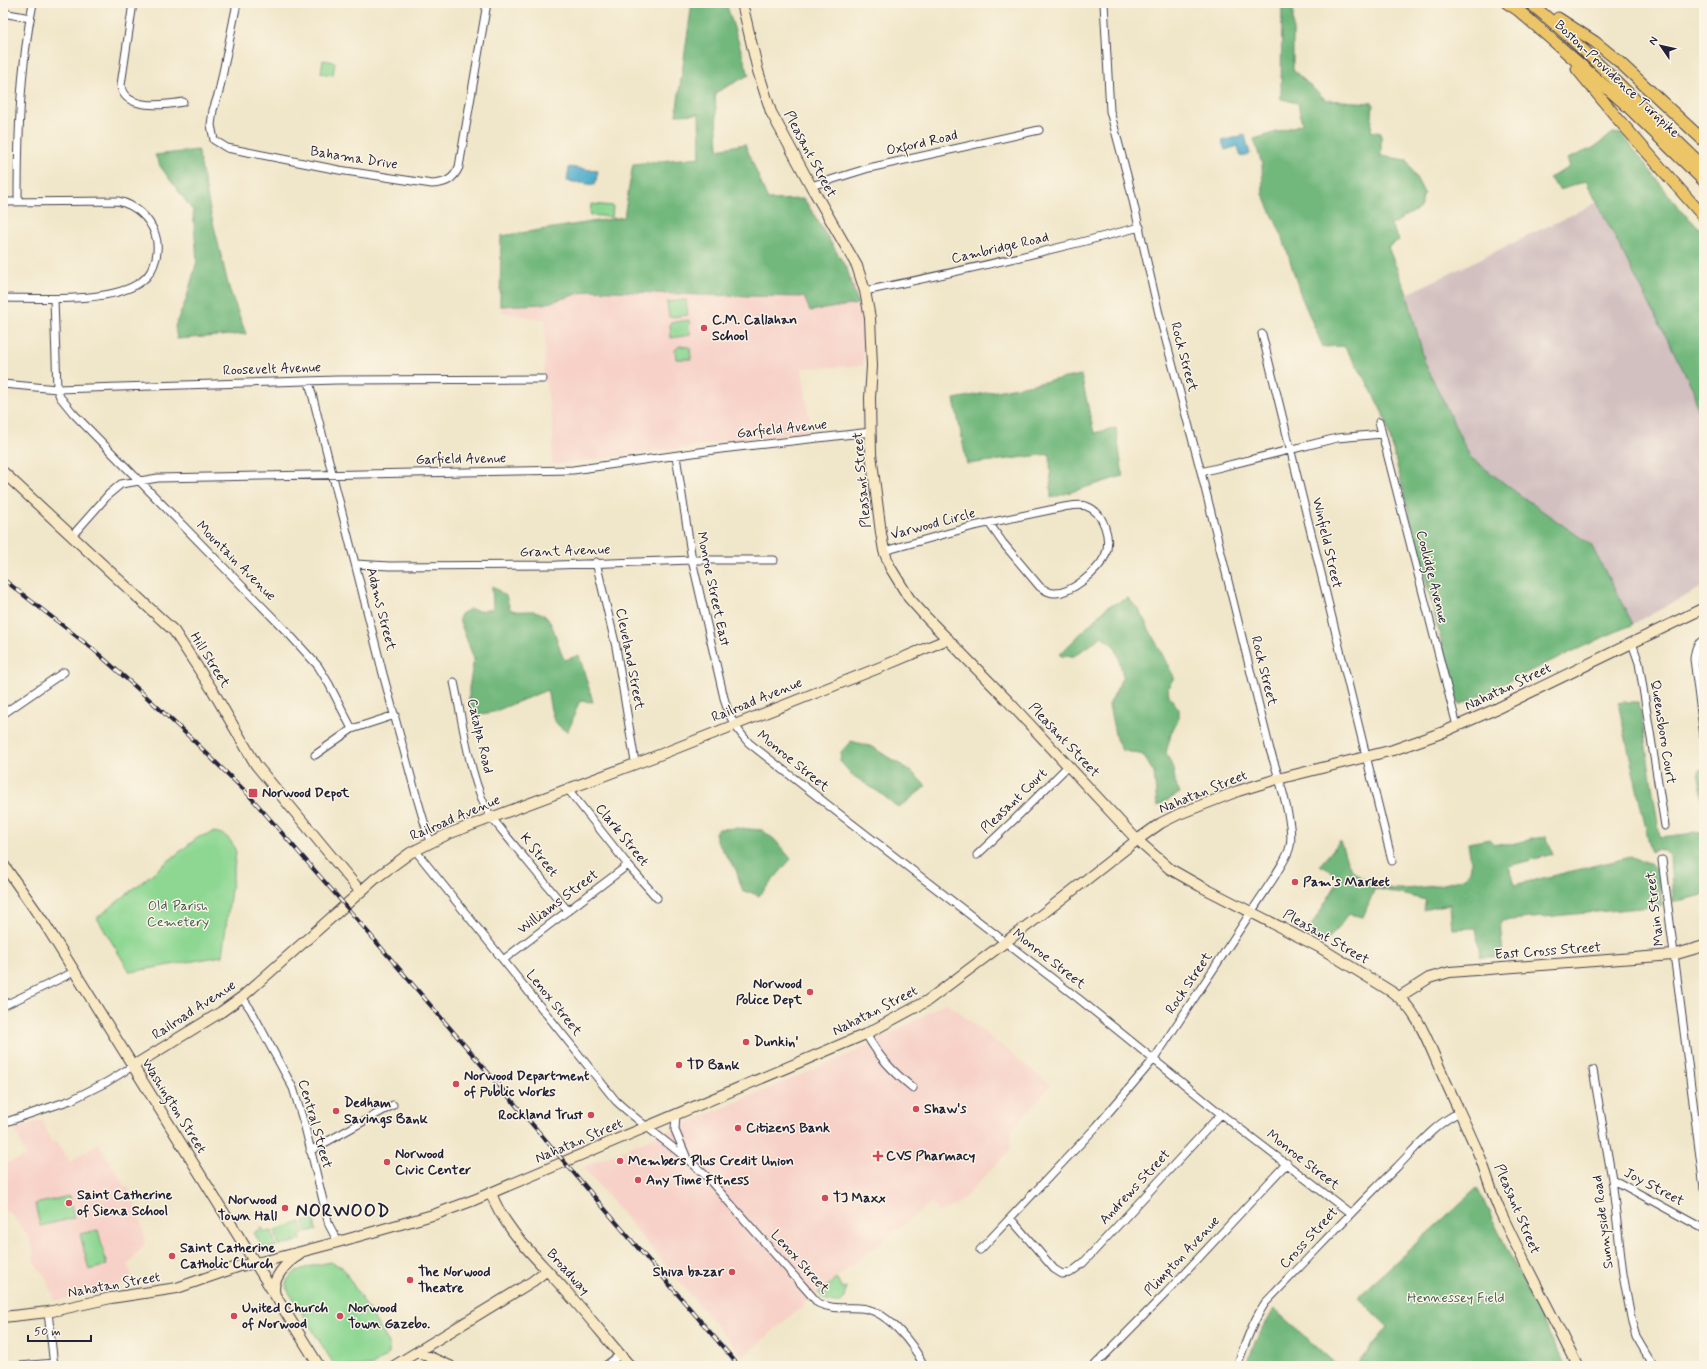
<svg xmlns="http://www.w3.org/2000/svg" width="1707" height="1369" viewBox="0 0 1707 1369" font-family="Mynerve,sans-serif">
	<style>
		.built { fill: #f7d1c8 }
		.industrial { fill: #d2bfc0 }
		.green { fill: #8ed793; stroke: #587c67 }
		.forest { fill: #72b87d; stroke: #4a6d5c }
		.water { fill: #4baaca; stroke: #366682 }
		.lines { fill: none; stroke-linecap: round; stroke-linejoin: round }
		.street-casing { stroke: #413f50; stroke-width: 9 }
		.secondary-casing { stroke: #413f50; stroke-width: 12 }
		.primary-casing { stroke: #413f50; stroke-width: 13 }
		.street { stroke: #fff; stroke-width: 7 }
		.secondary { stroke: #f8e8c3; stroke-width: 10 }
		.primary { stroke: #edc569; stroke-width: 11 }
		.rail-casing { stroke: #22223b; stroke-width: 4 }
		.rail { stroke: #fcf5e5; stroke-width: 2.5; stroke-dasharray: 8; stroke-linecap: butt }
		.poi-dot { fill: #d1495b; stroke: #fcf5e5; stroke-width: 1.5 }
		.labels { text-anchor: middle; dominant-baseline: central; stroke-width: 3; stroke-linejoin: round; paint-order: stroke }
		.street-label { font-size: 14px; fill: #22223b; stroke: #fcf5e5 }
		.poi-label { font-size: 14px; font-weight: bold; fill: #22223b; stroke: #fcf5e5; text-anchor: start }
		.park-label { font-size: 14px; fill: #425855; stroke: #fcf5e5 }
		.district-label { font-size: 18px; font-weight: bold; letter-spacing: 1px; fill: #22223b; stroke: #fcf5e5 }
	</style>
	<rect width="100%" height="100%" fill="#fcf5e5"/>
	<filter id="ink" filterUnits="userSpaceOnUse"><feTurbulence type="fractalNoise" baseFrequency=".025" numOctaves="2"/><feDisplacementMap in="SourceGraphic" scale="8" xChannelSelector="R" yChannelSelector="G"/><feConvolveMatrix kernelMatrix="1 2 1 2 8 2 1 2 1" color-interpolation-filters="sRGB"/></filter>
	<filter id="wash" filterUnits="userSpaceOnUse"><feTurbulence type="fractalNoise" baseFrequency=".012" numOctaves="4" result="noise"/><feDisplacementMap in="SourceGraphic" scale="16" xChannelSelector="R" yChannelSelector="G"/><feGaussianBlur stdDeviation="0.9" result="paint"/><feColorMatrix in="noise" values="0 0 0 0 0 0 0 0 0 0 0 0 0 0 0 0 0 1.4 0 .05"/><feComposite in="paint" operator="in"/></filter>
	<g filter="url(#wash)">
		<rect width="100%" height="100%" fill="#f0e6c9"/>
		<!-- built -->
		<path class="built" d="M809,202L847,269L856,289L864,336L863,366L802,368L811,431L552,465L553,427L544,371L546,320L502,312L504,237Z
			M946,1002L1051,1085L1012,1129L1011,1149L958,1204L939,1213L931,1203L818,1292L743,1357L583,1167L855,1052L914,1021Z
			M43,1120L51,1142L56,1141L70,1162L98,1143L126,1188L128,1187L132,1195L143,1229L145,1245L128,1265L134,1282L55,1301L46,1278L34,1262L33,1250L28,1235L10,1213L3,1211V1165L26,1156L15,1129Z"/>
		<!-- industrial -->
		<path class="industrial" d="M1598,202L1693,389L1704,441V586L1633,624L1591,545L1517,493L1470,457L1425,363L1407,294Z"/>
		<!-- green -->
		<path class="green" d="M323,60L335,62L333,75L321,73Z
			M591,204L613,206L612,217L590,215Z
			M686,300L688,315L669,317L667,302Z
			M689,320L690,335L671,338L670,323Z
			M679,346L690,347L691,359H676L675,350Z
			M213,832C226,833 233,841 236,853L222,956L130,972L97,918L197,838Z
			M69,1196L74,1218L40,1226L35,1204Z
			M314,1219L316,1230L307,1232L304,1221Z
			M301,1222L304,1234L300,1235L301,1240L279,1246L275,1230Z
			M262,1228L265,1232L272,1231L276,1247L266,1249L262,1247L254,1233Z
			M98,1230L107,1265L89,1270L80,1234Z
			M330,1262L342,1267L389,1343V1354L371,1366H335L287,1289L286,1283C293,1267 315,1266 330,1262Z
			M836,1279L843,1288L846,1287L844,1299L840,1303C830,1304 824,1300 818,1293Z"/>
		<!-- forest -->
		<path class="forest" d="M692,3H726L749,75L715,93L718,149L745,144L768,200L804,199L847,269L858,304L810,311L804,297L701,295L591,290L544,304L500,306L501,236L624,217L633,164L700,157L699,114L676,115Z
			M1282,3H1295L1293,12V70L1326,100L1373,103L1371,131L1381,133V156L1407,160L1424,193L1420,208L1391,225L1399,240L1388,247L1407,294L1425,363L1470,457L1517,493L1591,545L1633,624L1549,662L1460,705L1454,692L1385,418L1366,380L1344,346L1323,347L1301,296L1283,238L1263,194L1262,164L1254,139L1302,124L1298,103L1281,99Z
			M1613,133L1622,134L1682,212L1704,232V441L1693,389L1586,181L1560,190L1549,178L1570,167L1567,159L1593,148Z
			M198,150L210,210L229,288L246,334L177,339L175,326L186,300L197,261L193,211L160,166L155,155Z
			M1081,375L1094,433L1116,428L1123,476L1051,498L1050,454L967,464L954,399Z
			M492,586L506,596L510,609C519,614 528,609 538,612C556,617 556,648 565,660L579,655L593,702L580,701C574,711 574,722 567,731C550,725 551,705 547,690L493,712L475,715L469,701V688L474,659L459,619L461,614L470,609L480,611L493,609Z
			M1128,598L1139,610L1174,677L1168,688L1169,696L1179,709V718L1171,733L1166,753L1174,770L1175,784L1180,793L1157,806L1154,773L1143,755L1122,750L1116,739L1109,705L1123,676L1116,648L1102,636L1074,656H1061L1060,654L1107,607Z
			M1622,702H1639L1660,837L1704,832V895L1673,902L1670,855L1664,851L1658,849L1651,852L1618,703Z
			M851,741L873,747L886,756L910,770L926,786L899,808L880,793L852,775L840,761L841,752Z
			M1702,769L1704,771V808L1698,770Z
			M736,828L762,830L775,840L791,859L759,896L750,892H743L736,870L718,843L715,833L719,829Z
			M1546,836L1553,854L1509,866L1514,885L1631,857C1640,863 1651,862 1658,869L1662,906L1500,921L1503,957H1480L1476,928L1452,929L1450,904L1423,910L1426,900L1375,888L1363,917L1349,914L1327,941L1308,931L1341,877L1320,865L1340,841C1344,851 1347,865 1354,872C1362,880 1384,889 1396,889C1409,890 1459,884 1467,875C1475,867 1469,853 1468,843L1490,839L1495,844L1507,845Z
			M1477,1188L1565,1366H1356L1388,1327L1357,1297Z
			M1274,1309L1338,1366H1247L1254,1344Z"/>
		<!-- water -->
		<path class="water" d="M1245,135L1250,154L1241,157L1238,146L1225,150L1222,141Z
			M569,167L598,171L595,185L567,181Z"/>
	</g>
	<g filter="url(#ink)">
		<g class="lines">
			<defs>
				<path id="street" d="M133,3L121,85C123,111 166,105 183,102
					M237,3L219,92L213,110L211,125L214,140L227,148L339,170L432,184C446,183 453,180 459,167L487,3
					M3,13L30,18
					M811,186L869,168L1039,130
					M3,202L118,201C135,205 149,217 155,234C158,242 158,249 156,258C154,266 149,276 142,281C112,304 39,298 3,298
					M18,202C18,135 20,68 33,3
					M865,291C958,272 1049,251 1140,227
					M54,299L57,389L60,397L73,413L288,633L318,666L329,684L352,729L395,715
					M1262,334L1392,861
					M309,382L383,674L415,791L430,842
					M3,384L57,389L337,380L543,379
					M1379,422L1457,726
					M676,456L692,560L724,698C729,717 736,729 749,743L842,816L1079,999L1221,1114L1350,1213
					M1201,472L1337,438L1382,434
					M72,536L109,494L121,484L158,478L573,470L721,449L871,432
					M884,551L974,526L1064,507C1071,506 1079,504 1086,506C1104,512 1112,539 1105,556C1098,571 1071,594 1054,593C1049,593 1045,590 1040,587L1003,543L989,523
					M596,562L616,647L635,762
					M356,564L389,566L557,565L692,560H774
					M1704,640C1696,643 1695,651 1694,659L1704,736
					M1632,643L1639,663L1665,826
					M454,682C463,722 470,783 491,817L568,911
					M3,714L64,672
					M315,755L352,729
					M567,788L628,865L657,898
					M415,850L616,1101C644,1127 677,1148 705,1175L818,1303C832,1310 845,1307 860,1308C886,1309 913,1343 924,1366
					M977,855L1016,818L1068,766
					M1662,860L1704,1188
					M503,960L628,865
					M242,997L251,1010L293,1088L305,1127L329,1225L338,1242
					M3,1006L74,972
					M866,1034C879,1057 892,1071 913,1088
					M1593,1070L1612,1179L1623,1274L1632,1323L1636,1337L1653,1366
					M676,1114L675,1130L686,1156
					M3,1123L71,1100L107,1082L133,1066
					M310,1151L393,1105
					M1612,1179L1704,1229
					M1010,1218L1054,1269L1062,1274L1070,1273L1083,1263L1221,1114
					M980,1250L1097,1126L1154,1059L1275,876C1280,866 1288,857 1290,846C1295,825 1277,771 1270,750L1201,472L1159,314L1128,179L1110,111L1104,3
					M48,1312L54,1366
					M20,1366L54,1363
					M605,1366L620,1355
					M1094,1366L1166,1293L1287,1163
					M1237,1366C1245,1344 1252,1323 1265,1303C1309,1258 1351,1212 1396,1168C1416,1148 1434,1124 1460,1112"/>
				<path id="secondary" d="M742,3L758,71L771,112L811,186L857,266L865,291L870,318L872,366L870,398L871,454L881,533L884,551L890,567L909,598L926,617L1008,701L1137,840L1170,869L1200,886L1319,947L1392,992C1417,1009 1428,1042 1440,1069C1453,1098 1467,1127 1480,1157C1487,1175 1492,1194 1500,1211C1524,1264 1552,1314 1577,1366
					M3,472L174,631L213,691L256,765L360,891
					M3,864L45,924L319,1366
					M1399,997L1429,978L1450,972L1673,955L1704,946
					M133,1066L221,1012L242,997L376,878L410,853L448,834L659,755L881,667L948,639
					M491,1193C505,1231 538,1259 564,1289C587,1314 608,1341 630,1366
					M275,1295C270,1279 287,1262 299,1255
					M3,1317L48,1312L111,1298L177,1288L240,1266L270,1260L338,1242L436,1214L474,1200L866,1034L927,1001L1036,919L1137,840L1161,823L1179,814L1238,791L1274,780L1393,750L1441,733L1498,708L1704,608
					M418,1352L450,1366
					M394,1366L533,1281L547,1270"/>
				<path id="primary" d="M1507,3L1518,10L1624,103L1704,181
					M1530,3C1592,54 1646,112 1704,167
					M1558,18L1595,42L1616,59L1704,141
					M1577,69L1618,119L1704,217"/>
			</defs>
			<!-- street casing -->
			<use href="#street" class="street-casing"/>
			<!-- secondary casing -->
			<use href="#secondary" class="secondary-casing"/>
			<!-- primary casing -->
			<use href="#primary" class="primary-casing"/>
			<!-- street -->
			<use href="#street" class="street"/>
			<!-- secondary -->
			<use href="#secondary" class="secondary"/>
			<!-- primary -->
			<use href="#primary" class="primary"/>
			<defs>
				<path id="rail" d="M3,579L94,650L138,689L193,740L247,793L337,896L739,1366"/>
			</defs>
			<!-- rail casing -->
			<use href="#rail" class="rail-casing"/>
			<!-- rail -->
			<use href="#rail" class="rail"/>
		</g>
	</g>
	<!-- markers -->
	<g class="poi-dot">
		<circle cx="704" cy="328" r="4"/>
		<rect x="248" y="788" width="10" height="10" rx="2"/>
		<circle cx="1295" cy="882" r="4"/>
		<circle cx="810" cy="992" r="4"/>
		<circle cx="746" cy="1042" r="4"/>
		<circle cx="679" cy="1065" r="4"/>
		<circle cx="456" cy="1084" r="4"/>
		<circle cx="916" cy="1109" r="4"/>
		<circle cx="336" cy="1111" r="4"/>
		<circle cx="591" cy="1115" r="4"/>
		<circle cx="738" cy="1128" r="4"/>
		<path d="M876 1150h4v4h4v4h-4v4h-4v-4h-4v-4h4z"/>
		<circle cx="620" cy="1161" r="4"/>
		<circle cx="387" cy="1162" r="4"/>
		<circle cx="638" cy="1180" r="4"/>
		<circle cx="825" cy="1198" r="4"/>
		<circle cx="69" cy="1203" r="4"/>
		<circle cx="285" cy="1208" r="4"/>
		<circle cx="172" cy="1256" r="4"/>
		<circle cx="732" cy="1272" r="4"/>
		<circle cx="410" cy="1280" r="4"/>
		<circle cx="234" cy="1316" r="4"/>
		<circle cx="340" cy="1316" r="4"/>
	</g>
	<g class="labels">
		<!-- street labels -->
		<g class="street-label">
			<text transform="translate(1617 79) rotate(43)">Boston-Providence Turnpike</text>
			<text transform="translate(922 143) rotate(-13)">Oxford Road</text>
			<text transform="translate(810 154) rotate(62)">Pleasant Street</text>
			<text transform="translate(354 158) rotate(9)">Bahama Drive</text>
			<text transform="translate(1000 248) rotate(-13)">Cambridge Road</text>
			<text transform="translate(1184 357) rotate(75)">Rock Street</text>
			<text transform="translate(272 369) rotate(-2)">Roosevelt Avenue</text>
			<text transform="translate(782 429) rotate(-6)">Garfield Avenue</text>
			<text transform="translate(461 459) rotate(-1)">Garfield Avenue</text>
			<text transform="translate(862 480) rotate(-95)">Pleasant Street</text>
			<text transform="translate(933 524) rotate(-15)">Varwood Circle</text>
			<text transform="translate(1327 543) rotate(77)">Winfield Street</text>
			<text transform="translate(565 551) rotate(-2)">Grant Avenue</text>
			<text transform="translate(236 561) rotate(45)">Mountain Avenue</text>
			<text transform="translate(1432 577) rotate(76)">Coolidge Avenue</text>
			<text transform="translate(713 589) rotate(78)">Monroe Street East</text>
			<text transform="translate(381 609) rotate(76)">Adams Street</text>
			<text transform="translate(630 659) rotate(79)">Cleveland Street</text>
			<text transform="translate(210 660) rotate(58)">Hill Street</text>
			<text transform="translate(1264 671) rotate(76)">Rock Street</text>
			<text transform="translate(1508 687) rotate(-25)">Nahatan Street</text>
			<text transform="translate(757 700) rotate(-22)">Railroad Avenue</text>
			<text transform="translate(1663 732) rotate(81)">Queensboro Court</text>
			<text transform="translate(480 736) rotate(77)">Catalpa Road</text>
			<text transform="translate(1064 740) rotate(47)">Pleasant Street</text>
			<text transform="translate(793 761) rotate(39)">Monroe Street</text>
			<text transform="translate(1203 792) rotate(-22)">Nahatan Street</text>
			<text transform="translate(1014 801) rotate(-44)">Pleasant Court</text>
			<text transform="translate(455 818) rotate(-23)">Railroad Avenue</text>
			<text transform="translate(622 835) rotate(51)">Clark Street</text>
			<text transform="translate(539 855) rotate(51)">K Street</text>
			<text transform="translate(558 902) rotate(-37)">Williams Street</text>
			<text transform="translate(1655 909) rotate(-97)">Main Street</text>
			<text transform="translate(1326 937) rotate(30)">Pleasant Street</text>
			<text transform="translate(1548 951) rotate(-4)">East Cross Street</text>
			<text transform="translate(1049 959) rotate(38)">Monroe Street</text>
			<text transform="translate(1189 983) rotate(-56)">Rock Street</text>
			<text transform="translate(554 1003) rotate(51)">Lenox Street</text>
			<text transform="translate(194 1010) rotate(-33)">Railroad Avenue</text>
			<text transform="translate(875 1011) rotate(-27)">Nahatan Street</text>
			<text transform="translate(174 1106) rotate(58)">Washington Street</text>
			<text transform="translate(315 1124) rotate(74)">Central Street</text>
			<text transform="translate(579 1141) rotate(-23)">Nahatan Street</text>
			<text transform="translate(1303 1160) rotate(38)">Monroe Street</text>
			<text transform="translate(1135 1187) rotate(-47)">Andrews Street</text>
			<text transform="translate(1654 1187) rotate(28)">Joy Street</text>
			<text transform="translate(1517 1209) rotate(67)">Pleasant Street</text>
			<text transform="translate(1603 1222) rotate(-97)">Sunnyside Road</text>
			<text transform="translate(1309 1238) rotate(-47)">Cross Street</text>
			<text transform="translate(1182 1256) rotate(-47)">Plimpton Avenue</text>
			<text transform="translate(800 1262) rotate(48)">Lenox Street</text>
			<text transform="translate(568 1272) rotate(48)">Broadway</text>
			<text transform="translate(114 1285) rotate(-10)">Nahatan Street</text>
		</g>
		<!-- poi labels -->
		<g class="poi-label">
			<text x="712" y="320">C.M. Callahan<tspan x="712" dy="16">School</tspan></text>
			<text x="262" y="793">Norwood Depot</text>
			<text x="1303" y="882">Pam's Market</text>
			<text x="802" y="984" text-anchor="end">Norwood<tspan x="802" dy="16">Police Dept</tspan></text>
			<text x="754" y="1042">Dunkin'</text>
			<text x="687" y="1065">TD Bank</text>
			<text x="464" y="1076">Norwood Department<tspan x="464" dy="16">of Public Works</tspan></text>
			<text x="344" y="1103">Dedham<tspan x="344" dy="16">Savings Bank</tspan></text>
			<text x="924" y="1109">Shaw's</text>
			<text x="583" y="1115" text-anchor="end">Rockland Trust</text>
			<text x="746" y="1128">Citizens Bank</text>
			<text x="395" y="1154">Norwood<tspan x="395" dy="16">Civic Center</tspan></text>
			<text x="886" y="1156">CVS Pharmacy</text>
			<text x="628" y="1161">Members Plus Credit Union</text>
			<text x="646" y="1180">Any Time Fitness</text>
			<text x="77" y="1195">Saint Catherine<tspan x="77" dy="16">of Siena School</tspan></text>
			<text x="833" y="1198">TJ Maxx</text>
			<text x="277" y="1200" text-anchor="end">Norwood<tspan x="277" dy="16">Town Hall</tspan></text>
			<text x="180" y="1248">Saint Catherine<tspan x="180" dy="16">Catholic Church</tspan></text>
			<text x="418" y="1272">The Norwood<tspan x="418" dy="16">Theatre</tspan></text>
			<text x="724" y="1272" text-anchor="end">Shiva bazar</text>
			<text x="242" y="1308">United Church<tspan x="242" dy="16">of Norwood</tspan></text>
			<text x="348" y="1308">Norwood<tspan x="348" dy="16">Town Gazebo.</tspan></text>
		</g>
		<!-- park labels -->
		<g class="park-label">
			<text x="178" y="906">Old Parish<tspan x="178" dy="16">Cemetery</tspan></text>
			<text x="1456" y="1298">Hennessey Field</text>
		</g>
		<!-- district labels -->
		<g class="district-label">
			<text x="343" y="1211">NORWOOD</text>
		</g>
	</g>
	<!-- margin -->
	<rect width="1707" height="1369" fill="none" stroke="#fcf5e5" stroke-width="16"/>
	<!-- north arrow -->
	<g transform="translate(1661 46) rotate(304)" stroke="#fcf5e5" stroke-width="3" paint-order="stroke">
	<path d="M0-3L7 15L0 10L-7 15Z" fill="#22223b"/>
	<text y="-6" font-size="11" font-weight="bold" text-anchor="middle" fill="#22223b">N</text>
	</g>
	<!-- scale -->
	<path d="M28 1335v6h63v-6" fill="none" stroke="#22223b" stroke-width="2"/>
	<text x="34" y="1335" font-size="12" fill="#22223b" stroke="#fcf5e5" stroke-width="3" paint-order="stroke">50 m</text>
</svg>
